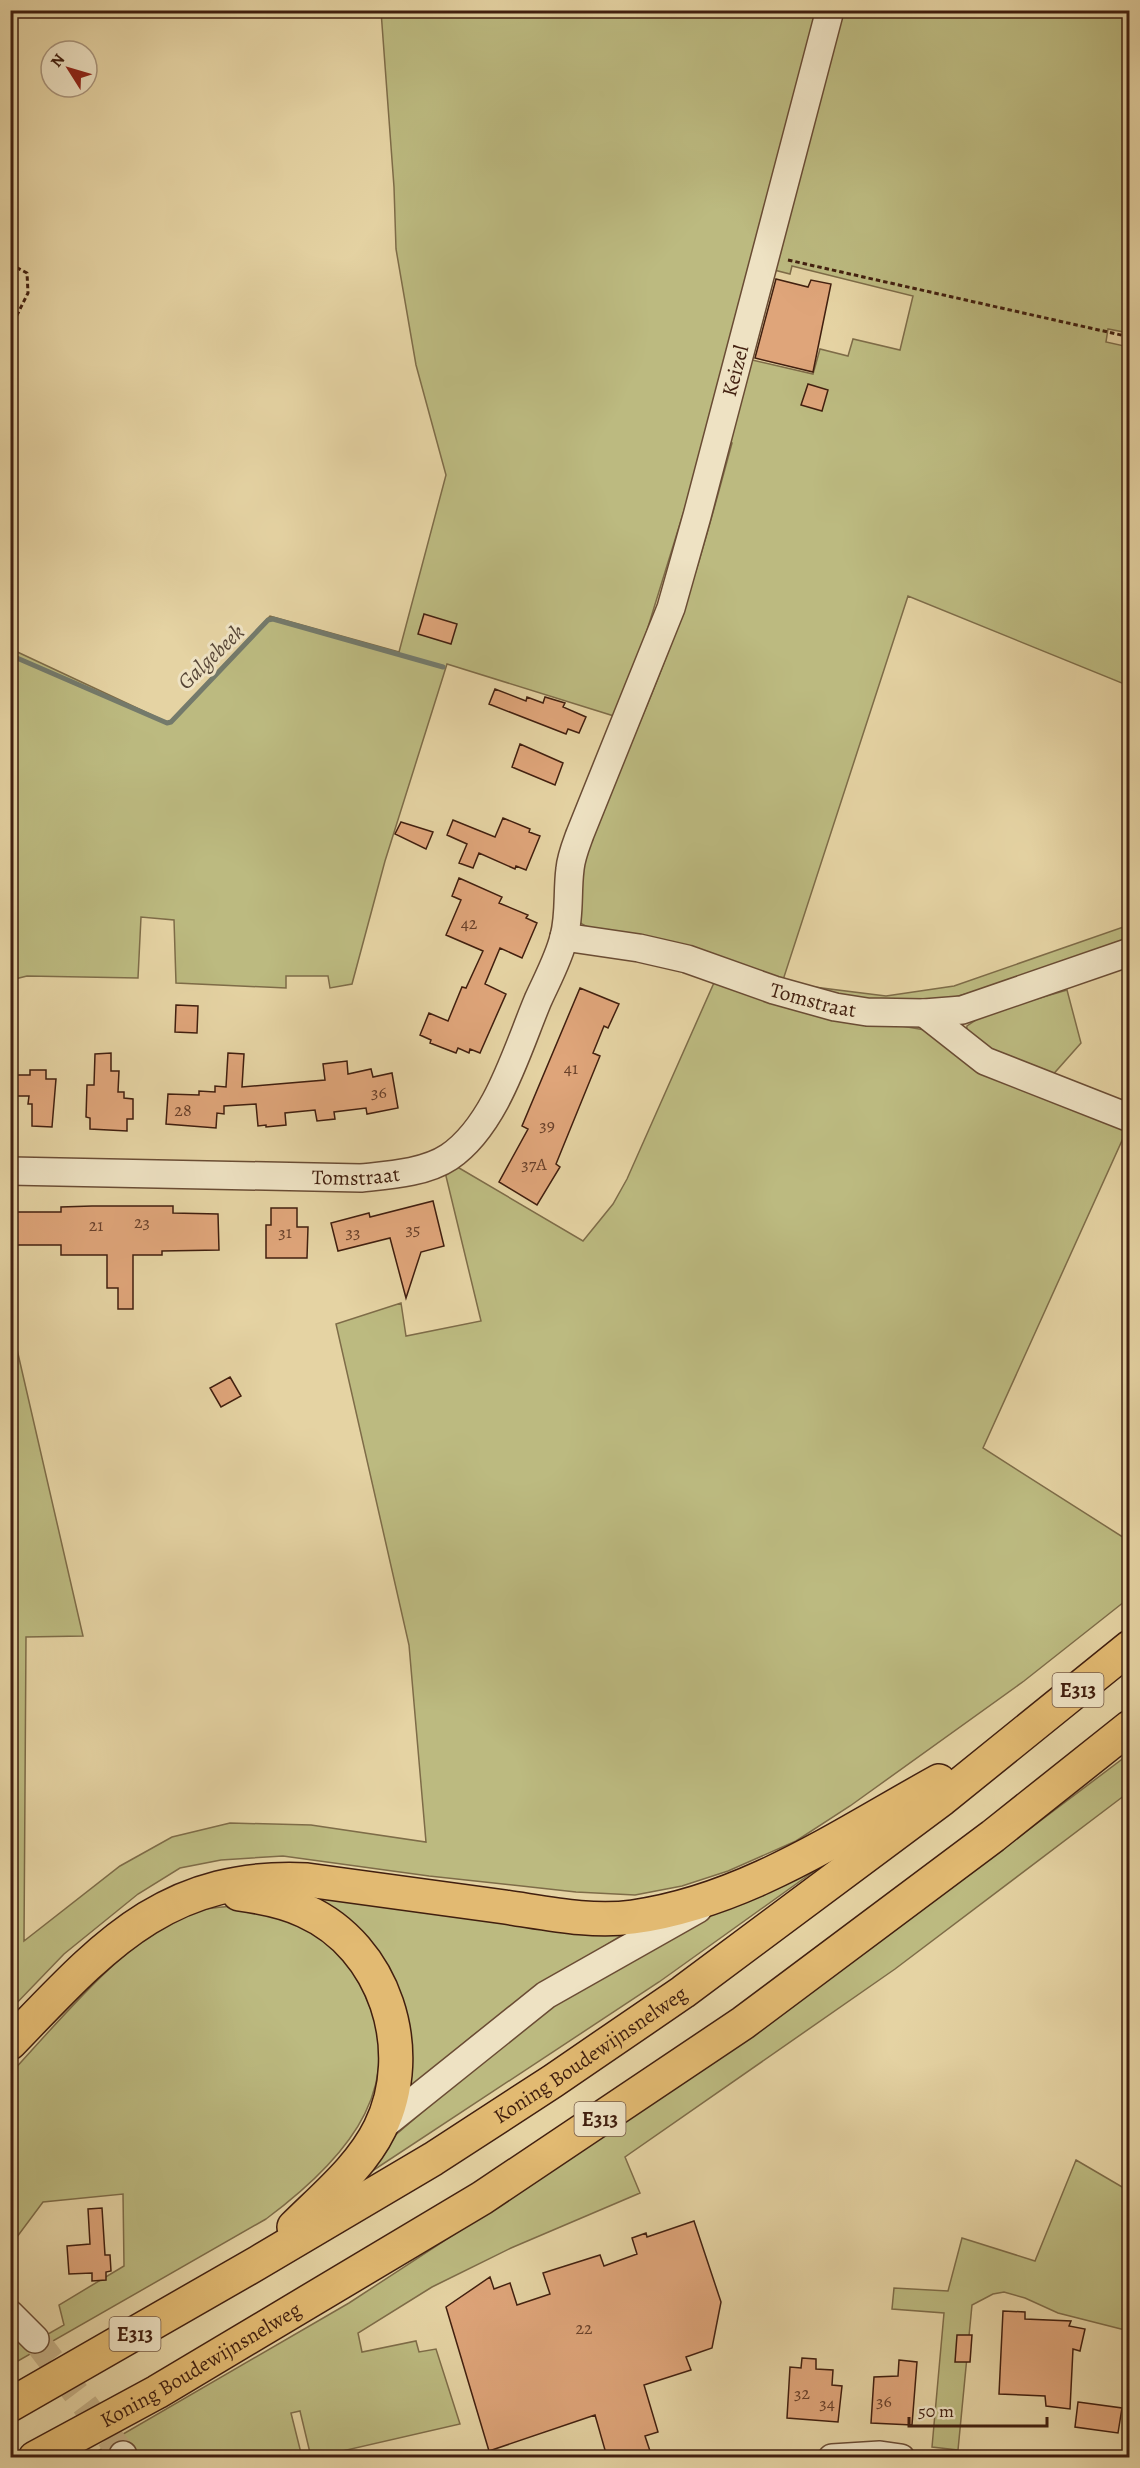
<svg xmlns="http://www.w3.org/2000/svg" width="1140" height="2468" viewBox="0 0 1140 2468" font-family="Alegreya,serif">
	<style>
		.green { fill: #bcba80; stroke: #7e6c48; stroke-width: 1.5; fill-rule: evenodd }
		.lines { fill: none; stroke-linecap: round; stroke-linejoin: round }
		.stream { stroke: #747a6b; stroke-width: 5 }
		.building { fill: #dfa57a; stroke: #411f0f; stroke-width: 1.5 }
		.minor-tunnel { stroke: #c4af85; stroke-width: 27; stroke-dasharray: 27 14; stroke-linecap: butt }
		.minor-casing { stroke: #6a4c34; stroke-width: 30 }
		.highway-casing { stroke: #411f0f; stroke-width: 36 }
		.path { stroke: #411f0f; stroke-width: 3; stroke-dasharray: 4.5 3; stroke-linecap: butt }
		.minor { stroke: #eee2c3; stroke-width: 27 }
		.highway { stroke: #e2ba72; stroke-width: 33 }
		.labels { text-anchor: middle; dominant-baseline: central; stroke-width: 6; stroke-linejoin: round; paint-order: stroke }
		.number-label { font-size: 18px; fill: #68402a }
		.shield { fill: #eee2c3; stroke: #755a45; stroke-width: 1.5 }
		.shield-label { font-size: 20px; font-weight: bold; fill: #411f0f }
		.street-label { font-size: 21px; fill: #411f0f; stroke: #eee2c3 }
		.water-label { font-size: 22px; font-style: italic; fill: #564536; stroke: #eee2c3 }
	</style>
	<rect width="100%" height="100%" fill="#e5d3a3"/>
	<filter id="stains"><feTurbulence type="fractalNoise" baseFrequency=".00333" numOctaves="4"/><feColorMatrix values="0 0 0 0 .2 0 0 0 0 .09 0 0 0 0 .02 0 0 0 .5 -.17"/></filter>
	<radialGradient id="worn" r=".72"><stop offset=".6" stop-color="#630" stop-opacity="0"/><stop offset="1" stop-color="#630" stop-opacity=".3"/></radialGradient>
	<!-- green -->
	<path class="green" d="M381,11H1129V333L1108,329L1106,342L1129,347V686L908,596L782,983L886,996L954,986L1129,925V942C1095,953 1060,964 1026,975C972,993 915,1013 857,1004C803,996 753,969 701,954C684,950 666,944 649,940C626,935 598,935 579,922C574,872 598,823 616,778C633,739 650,700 665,660C693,590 712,516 732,443L708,433L636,666L614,716L447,664L385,861L352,984L330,988L328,976H286V988L176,983L174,920L141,917L138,978L27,976L11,980V649L169,723L270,616L399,652L446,475L416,365L396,249L394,187ZM792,266L913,296L900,350L853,339L848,356L820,349L813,374L752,360L774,270L790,274Z
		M717,976L890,1024L925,1030L1129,1125L983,1448L1129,1541V1598L1024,1681L850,1806L796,1841L728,1871L682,1886L635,1895L576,1892L429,1876L283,1856L221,1860L180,1868L138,1894L64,1954L11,2009V1348L16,1345L83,1636L26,1637L24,1941L120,1866L172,1837L230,1823L311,1825L426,1842L409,1645L336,1324L401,1303L406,1336L481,1321L445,1172L454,1165L583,1241L613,1204L627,1179Z
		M1067,990L1081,1043L1049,1079L996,1059L966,1036L967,1026L985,1014Z
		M1129,1754V1792L895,1969L625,2157L640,2193L511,2248L432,2287L358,2333L362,2352L416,2341L419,2352L436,2349L460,2424L312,2458L311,2457L300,2411L291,2413L302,2457H133L118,2437L349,2303L551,2171L874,1946Z
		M852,1844L659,1982L348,2187L385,2144L530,2020L603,1973L691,1923Z
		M292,1889L638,1925L533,1991L472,2036L401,2097L403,2021Z
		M245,1905C255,1907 267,1907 276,1911C287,1916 335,1945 341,1953C347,1960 351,1969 355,1976C418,2080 348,2158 266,2219L11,2365L10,2331L29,2345L64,2325L59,2305L124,2266L123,2194L43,2202L11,2245V2073C57,2024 124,1940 186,1915C205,1907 225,1907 245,1905Z
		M1076,2160L1129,2191V2331L1058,2313L1025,2298L1004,2292L993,2294L972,2305L958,2450L932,2447L944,2313L892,2309L894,2288L948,2291L962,2238L1035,2261Z
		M107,2446L114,2457L85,2458Z"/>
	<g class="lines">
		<!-- stream -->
		<path class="stream" d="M10,655L167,723L171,722L268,620L273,619L443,667
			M10,869V875"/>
	</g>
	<!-- building -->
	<path class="building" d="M776,279L808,287L811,280L831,284L813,372L755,358Z
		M808,384L828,390L822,411L801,405Z
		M424,614L457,624L451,644L418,634Z
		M495,689L526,701L527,697L543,703L545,697L565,703L563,707L586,717L579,733L568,729L566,734L489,704Z
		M520,744L563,763L555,785L512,767Z
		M503,818L530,829L529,832L540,836L526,870L516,866L515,869L479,853L473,868L459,863L467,844L447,835L453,820L495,837Z
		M401,822L433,832L426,849L395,834Z
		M459,878L502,897L499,903L528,915L526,918L537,923L522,958L500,948L485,984L506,994L480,1053L470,1049L469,1053L458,1048L456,1053L430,1043L431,1040L420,1035L429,1013L448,1021L462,987L466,988L483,951L446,935L461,900L452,896Z
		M580,988L619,1004L608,1028L604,1026L593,1053L600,1056L556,1164L560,1167L537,1205L499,1182L528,1129L522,1126Z
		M176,1005L198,1006L197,1033L175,1032Z
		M111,1053V1071H119L118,1092H124V1098L133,1099V1119H127V1131L90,1129V1118L86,1117L87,1085H94L95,1054Z
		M228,1053L244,1054L242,1087L325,1080L323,1064L347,1061L348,1074L371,1069L373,1077L392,1073L398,1108L367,1114L366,1108L334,1112L335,1119L317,1121L315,1110L285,1113L286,1125L266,1127V1125L258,1126L256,1104L224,1106V1114L217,1113L216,1128L166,1124L168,1094L199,1095V1091L215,1092V1086L226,1087Z
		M30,1070H46V1079H56L52,1127L32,1126V1104H28L29,1096H10V1075H30Z
		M433,1201L444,1246L421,1252L406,1298L390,1238L338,1251L331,1223L369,1213L370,1217Z
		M92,1206H173V1213L218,1214L219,1250L162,1251V1255H133V1309H118V1288H107V1255H61V1245H10V1212H61V1207Z
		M271,1208H297V1227H308L307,1258H266V1225H271Z
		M230,1377L241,1396L221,1407L210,1388Z
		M102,2208L105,2255H110L111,2271L106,2272V2280L92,2281V2273L69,2274L67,2246L90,2244L88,2209Z
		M694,2221L721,2302L712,2348L686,2357L691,2370L644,2385L658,2432L645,2436L652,2457H607L595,2415L489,2451L446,2307L490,2277L494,2289L510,2283L517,2305L550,2294L543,2273L600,2255L604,2266L637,2254L632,2238L646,2233L647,2237Z
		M1003,2311L1025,2312V2319L1071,2321L1069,2326L1085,2329L1080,2351L1073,2349L1070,2409L1046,2406L1045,2396L999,2394Z
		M957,2335H972L970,2362H955Z
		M802,2358L816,2359V2369L833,2370L832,2385L842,2386L838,2422L787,2418L790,2367L801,2368Z
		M899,2360L917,2362L912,2425L871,2423L874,2377L898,2376Z
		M1078,2402L1122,2408L1118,2433L1075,2427Z"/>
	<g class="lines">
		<!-- minor-tunnel -->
		<path class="minor-tunnel" d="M35,2339L123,2455"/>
		<defs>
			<g id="minor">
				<path id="s1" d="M564,937L639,948L687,959L774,990L835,1007L867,1012L924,1013L962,1010L1130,952"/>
				<path d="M924,1013L985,1061L1130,1118"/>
				<path id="s2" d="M10,1171L361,1178C389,1175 425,1173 449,1157C496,1125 517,1050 538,1000C547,980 559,958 564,937C570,915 567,892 570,869C571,857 576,845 580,834L671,608L697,516L830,10"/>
				<path d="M380,2128L546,1995L698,1909"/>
				<path d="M10,2314L35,2339"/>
				<path d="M123,2455L124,2458"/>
				<path d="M832,2458L880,2455L901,2458"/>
			</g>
			<g id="highway">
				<path d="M239,1894C262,1897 284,1901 305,1911C385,1947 418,2050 380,2128C361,2167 324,2197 294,2227"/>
				<path d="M10,2043C101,1949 164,1873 307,1880C373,1889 439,1898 505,1907C546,1913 591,1923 633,1917C746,1901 841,1835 939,1781"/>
				<path id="s3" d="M10,2405L259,2262L433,2159L553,2081L683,1992L942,1799L1130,1647"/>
				<path id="s4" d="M35,2458L157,2392L482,2198L743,2023L993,1836L1130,1727"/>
			</g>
		</defs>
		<!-- minor casing -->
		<use href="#minor" class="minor-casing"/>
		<!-- highway casing -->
		<use href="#highway" class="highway-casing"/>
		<!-- path -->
		<path class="path" d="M788,260L1130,337
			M10,264L27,273L28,293L10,329"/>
		<!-- minor -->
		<use href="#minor" class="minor"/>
		<!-- highway -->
		<use href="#highway" class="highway"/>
	</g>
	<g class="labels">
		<!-- number labels -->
		<g class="number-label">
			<text x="469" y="923">42</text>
			<text x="571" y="1068">41</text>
			<text x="379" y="1092">36</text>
			<text x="183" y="1110">28</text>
			<text x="547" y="1125">39</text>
			<text x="534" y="1164">37A</text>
			<text x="142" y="1222">23</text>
			<text x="96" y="1225">21</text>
			<text x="413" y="1229">35</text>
			<text x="285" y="1232">31</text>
			<text x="353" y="1232">33</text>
			<text x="584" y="2328">22</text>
			<text x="802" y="2393">32</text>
			<text x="884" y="2401">36</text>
			<text x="827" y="2403">34</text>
		</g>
		<!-- shield labels -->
		<g class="shield">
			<rect x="1052.5" y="1673" width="51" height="34" rx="4.5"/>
			<rect x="574.5" y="2102" width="51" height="34" rx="4.5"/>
			<rect x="109.5" y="2317" width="51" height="34" rx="4.5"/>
		</g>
		<g class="shield-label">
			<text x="1078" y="1690">E313</text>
			<text x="600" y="2119">E313</text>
			<text x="135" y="2334">E313</text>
		</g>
		<!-- street labels -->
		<g class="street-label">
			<text stroke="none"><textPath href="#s2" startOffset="1288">Keizel</textPath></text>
			<text stroke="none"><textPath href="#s1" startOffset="258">Tomstraat</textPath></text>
			<text stroke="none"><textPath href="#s2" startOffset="346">Tomstraat</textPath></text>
			<text stroke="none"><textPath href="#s3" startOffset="678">Koning Boudewijnsnelweg</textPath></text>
			<text stroke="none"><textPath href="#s4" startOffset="190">Koning Boudewijnsnelweg</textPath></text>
		</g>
		<!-- water labels -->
		<g class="water-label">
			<text transform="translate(211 657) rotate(-44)">Galgebeek</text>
		</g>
	</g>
	<!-- margin -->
	<rect width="1140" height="2468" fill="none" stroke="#e5d3a3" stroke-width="36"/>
	<rect x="12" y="12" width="1116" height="2444" fill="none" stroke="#411f0f" stroke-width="3"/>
	<rect x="18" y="18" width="1104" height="2432" fill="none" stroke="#411f0f" stroke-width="1.5"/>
	<!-- north arrow -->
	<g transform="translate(69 69) rotate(307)"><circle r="28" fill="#eee2c3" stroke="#a9947b" stroke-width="1.5"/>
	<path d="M0-4.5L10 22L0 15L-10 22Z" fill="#8f2418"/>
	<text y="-9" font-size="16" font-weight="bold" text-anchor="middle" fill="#411f0f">N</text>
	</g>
	<!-- scale -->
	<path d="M909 2417v9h138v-9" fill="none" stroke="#411f0f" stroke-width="3"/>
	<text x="918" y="2417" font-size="18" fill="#411f0f" stroke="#eee2c3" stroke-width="4.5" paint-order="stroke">50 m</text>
	<rect width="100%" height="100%" filter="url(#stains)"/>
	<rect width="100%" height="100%" fill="url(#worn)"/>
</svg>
